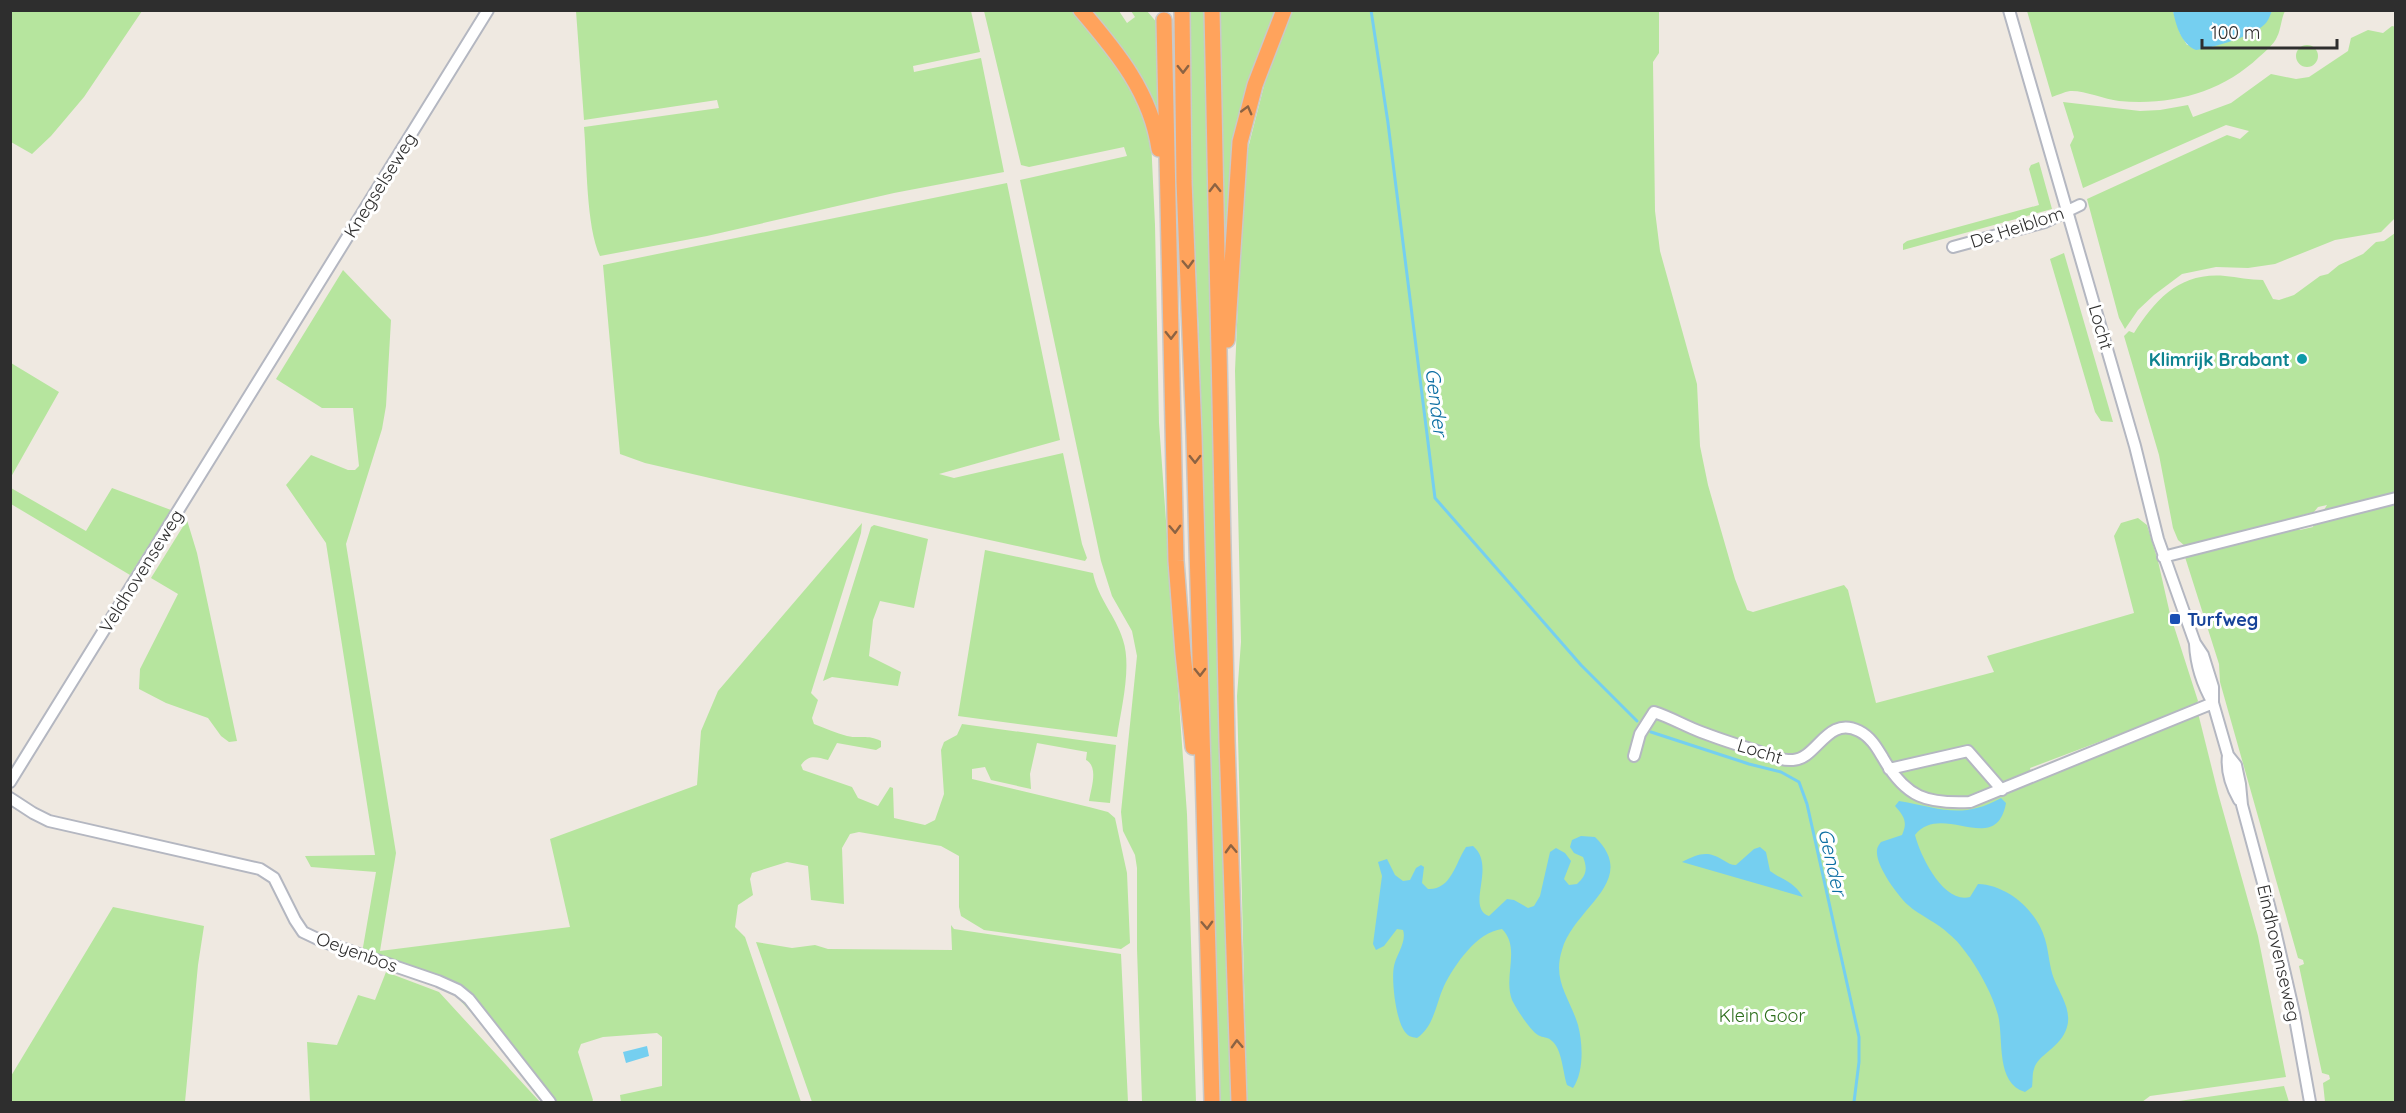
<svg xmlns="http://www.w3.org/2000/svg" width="2406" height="1113" viewBox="0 0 2406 1113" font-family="Quicksand,sans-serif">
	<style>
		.green { fill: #b6e59e }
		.water { fill: #75cff0 }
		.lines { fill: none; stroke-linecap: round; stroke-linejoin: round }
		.stream { stroke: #75cff0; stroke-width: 3 }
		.minor-casing { stroke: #b4b7c1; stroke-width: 14 }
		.highway-casing { stroke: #c9c9c9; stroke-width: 18 }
		.minor { stroke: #fff; stroke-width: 10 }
		.highway { stroke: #ffa35c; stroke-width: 15 }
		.oneway { stroke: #8c6343 }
		.culture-dot { fill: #0f9aa8; stroke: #fff; stroke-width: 2 }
		.transit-dot { fill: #1a4fb4; stroke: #fff; stroke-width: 2 }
		.labels { text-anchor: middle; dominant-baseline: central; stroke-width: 6; stroke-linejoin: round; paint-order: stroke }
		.street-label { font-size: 18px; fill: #2e2e2e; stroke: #fff }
		.culture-label { font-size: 18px; font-weight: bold; fill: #0d838f; stroke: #fff; text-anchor: end }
		.transit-label { font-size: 18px; font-weight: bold; fill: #164399; stroke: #fff; text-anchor: start }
		.park-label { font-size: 18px; fill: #2c6e1b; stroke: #fff }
		.water-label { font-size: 20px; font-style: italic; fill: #0d6fa3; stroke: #fff }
	</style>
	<rect width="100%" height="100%" fill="#efe9e1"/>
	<!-- green -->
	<path class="green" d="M10,11H142L84,97L51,136L32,154L11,142Z
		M576,11H971L980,52L913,66L914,72L981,58L1004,172L894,193L707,236L600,256C586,227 587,161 584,127L719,108L717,100L584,120Z
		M984,11H1073L1117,59L1131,82L1151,139L1155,225L1159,423L1187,814L1196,1102H1142L1137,949V868L1135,855L1123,831L1121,812L1137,656L1132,631L1112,596L1101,561L1020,180L1127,156L1124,147L1029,167L1021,165Z
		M1088,11H1119L1127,23L1135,17L1131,11H1147L1159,25L1163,135L1133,65L1120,46Z
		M1189,11H1206L1234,1102H1219L1199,339L1192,182Z
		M1219,11H1280L1252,85L1225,275Z
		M1292,11H1659V53L1653,62L1655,211L1660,251L1697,384L1700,446L1708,485L1735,579L1747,610L1753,612L1844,585L1848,590L1876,703L1994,672L1987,656L2134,613L2114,536L2121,523L2138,518L2147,525L2158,561L2170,614L2198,701L2194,706L2030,768L2033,781L2198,713L2218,793L2258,936L2286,1077L2150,1096L2142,1102H1247L1237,696L1241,642L1235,371L1244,164L1265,82Z
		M2027,11H2173L2180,33L2187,45L2212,47L2236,38L2264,24L2272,11H2285C2281,19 2281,29 2277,37C2274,44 2265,52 2259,57C2221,93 2170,106 2119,101C2104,99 2083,90 2070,91C2064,92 2058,95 2052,97Z
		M2392,26L2396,27L2395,218L2381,232L2335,240L2275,264L2248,268L2216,267L2182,274L2154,295L2138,310L2125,329L2119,318L2087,199L2227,135L2240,139L2249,131L2226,125L2083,188L2070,145L2074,137L2063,102L2140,111L2160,110L2188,105L2193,117L2231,103L2271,74L2296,79L2309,77L2348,51L2351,38L2368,30L2383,33Z
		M2296 56a11 11 0 1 1 22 0a11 11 0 1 1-22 0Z
		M2039,162L2052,209L1903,250V244L1907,241L2039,205L2029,169L2031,165Z
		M1007,183L1060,440L939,474L954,478L1063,453L1082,544L1087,558L1085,561L740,485L645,463L620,454L603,265Z
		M2395,233V492L2324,510L2327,505L2318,507L2314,512L2185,546L2178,540L2173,528L2159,455L2124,336L2129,331L2134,333C2156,299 2180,272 2225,276C2237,277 2250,280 2263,280L2273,299L2279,300L2294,295L2320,276L2328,274L2339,265L2363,254L2376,242L2384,241Z
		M2064,253L2113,422L2101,421L2095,412L2050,259Z
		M343,270L391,320L386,406L382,429L346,544L396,853L380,951L570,927L550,839L697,785L701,731L718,691L862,523L861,533L811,693L818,700L812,718L814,724C825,728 836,733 847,736C860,739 867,734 881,741V747L876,750L837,743L828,760C816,757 809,754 801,765L803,770L852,787L858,798L878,806L890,787L893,788L894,818L925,825L935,820L944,794L941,750L944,742L957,735L962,724L1116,745L1110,803L1089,801C1091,788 1099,767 1086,760L1087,752L1037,743L1030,774L1031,789L991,780L985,767L972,769V779L1089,807L1108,812L1115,818L1127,873L1130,943L1121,949L984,930L961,916L959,907V856L941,846L859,832L850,834L842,848L844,904L811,900L808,866L787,862L752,873L750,879L753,895L738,905L735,927L745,937L801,1102H621L620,1095L662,1086V1037L657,1033L603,1037L581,1044L578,1052L593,1100L592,1102H554L444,983L362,953L376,872L311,867L305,856L375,855L326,543L286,485L311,455L348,470H355L359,466L353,408H322L276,379Z
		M11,363L59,392L11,477Z
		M11,488L86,531L112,488L171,510L130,575L11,504Z
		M2395,504V1102H2325L2323,1083L2330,1079L2329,1075L2322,1073L2299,966L2304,964L2303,960L2298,958L2220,682L2219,664L2185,557L2298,527L2300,530L2313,527L2314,523Z
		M187,520L197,553L237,741L229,742L221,736L208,718L166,703L139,689L140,669L178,594L151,578Z
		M874,525L928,539L914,608L880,601L873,620L869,656L901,672L898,686L832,677L823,681L871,527Z
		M985,550L1093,573C1098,599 1116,616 1123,640C1132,667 1121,709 1117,737L958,716Z
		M113,907L204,926L198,965L185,1102H11V1076Z
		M951,925L954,929L1121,954L1128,1102H812L756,942L792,948L815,945L828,949L952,950Z
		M386,972L439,992L540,1102H310L307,1042L337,1045L358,995L375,1000Z
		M2284,1086L2289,1102H2172Z"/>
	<!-- water -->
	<path class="water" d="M2173,11V10L2272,11C2270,15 2269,20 2265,24C2253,36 2213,48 2196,50C2181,44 2176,25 2173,11Z
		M2001,798L2006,803C1996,858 1942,801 1915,835C1920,855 1943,904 1970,897L1978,884C2008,885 2037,911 2045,939C2049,952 2049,966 2054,979C2060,994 2072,1010 2067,1027C2061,1048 2038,1054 2034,1069C2032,1074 2033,1081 2032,1087L2025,1092C1995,1083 2004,1039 1998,1015C1992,994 1982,976 1970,958C1964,950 1957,940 1949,934C1937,922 1920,916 1908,905C1898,896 1875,865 1877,850C1877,847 1879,845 1881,842L1902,835C1908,822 1904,816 1895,806L1899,801C1941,808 1961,820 2001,798Z
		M1581,836L1595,837C1640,881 1574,907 1562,950C1552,981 1570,998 1578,1025C1583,1044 1584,1072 1573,1088L1567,1085C1563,1073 1562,1049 1552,1041C1548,1037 1545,1038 1540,1036C1532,1034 1516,1008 1512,1000C1503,976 1521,948 1502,929C1477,932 1455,964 1444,986C1436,1003 1434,1027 1417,1038C1411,1037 1408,1036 1405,1032C1396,1021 1391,980 1394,966C1396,955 1407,942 1403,930L1397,929L1384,946L1376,950L1373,944L1382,876L1378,862L1387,859L1395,875L1403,881L1410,880L1416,868L1421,865L1424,867L1422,883L1428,889C1451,890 1455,864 1466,847L1473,846C1497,866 1465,907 1489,916L1507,899L1514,900L1528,908L1534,906L1540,896L1550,852L1556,848L1565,853L1571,861L1564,879L1569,885L1577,884C1586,876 1588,869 1583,857L1574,853L1570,847L1572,840Z
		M1760,847L1766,852L1770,871C1784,881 1793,881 1803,897L1682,862C1698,854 1707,850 1723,860C1728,863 1731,865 1736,865L1754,849Z
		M647,1046L649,1056L626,1063L623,1052Z"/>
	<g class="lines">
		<!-- stream -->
		<path class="stream" d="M1371,10L1388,123L1435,498L1581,665L1637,721
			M1651,732L1749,764L1781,772L1799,782L1807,804L1859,1037V1062L1854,1102"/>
		<defs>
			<path id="minor" d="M2009,10L2135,446L2158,539L2195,643L2203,655L2213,687V703L2228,755L2236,765L2240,784L2242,805L2270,909L2294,1013L2310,1102
				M1953,247L2045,222L2080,205
				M2163,557L2396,498
				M2195,644C2196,665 2202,684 2213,703
				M2228,755C2226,772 2231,786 2239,800
				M1634,756L1640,734L1654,712C1670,717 1685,726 1701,732C1719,739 1738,745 1757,751C1768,755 1781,761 1793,760C1817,759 1827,715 1859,731C1871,737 1877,748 1883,758C1906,798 1927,804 1970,802L2213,703
				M1889,769L1968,751L2002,790
				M10,782L488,10
				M10,798L33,813L49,821L260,869L274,878L295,920L303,932L324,942L438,981L458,990L469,999L550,1102"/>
			<path id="highway" d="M1081,10C1117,52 1151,93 1159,149
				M1182,10L1184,181L1194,436L1212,1102
				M1212,10L1227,741L1239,1102
				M1164,20L1176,561L1183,653L1193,747
				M1227,340L1240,142L1255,85L1284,10"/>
		</defs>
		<!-- minor casing -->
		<use href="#minor" class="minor-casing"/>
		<!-- highway casing -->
		<use href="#highway" class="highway-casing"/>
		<!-- minor -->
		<use href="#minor" class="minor"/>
		<!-- highway -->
		<use href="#highway" class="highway"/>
	</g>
	<!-- one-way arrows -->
	<defs><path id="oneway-chevron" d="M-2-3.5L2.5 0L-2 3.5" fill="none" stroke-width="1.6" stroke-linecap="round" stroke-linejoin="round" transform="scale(1.5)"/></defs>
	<g class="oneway">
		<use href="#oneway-chevron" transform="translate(1183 69) rotate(89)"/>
		<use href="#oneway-chevron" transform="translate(1247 110) rotate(-75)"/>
		<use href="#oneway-chevron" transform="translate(1215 188) rotate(-91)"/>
		<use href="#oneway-chevron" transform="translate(1188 264) rotate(88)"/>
		<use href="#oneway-chevron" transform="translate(1171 335) rotate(89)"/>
		<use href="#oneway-chevron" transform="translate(1195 459) rotate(89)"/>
		<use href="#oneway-chevron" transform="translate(1175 529) rotate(88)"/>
		<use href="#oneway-chevron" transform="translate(1200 672) rotate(89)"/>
		<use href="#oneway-chevron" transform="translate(1231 849) rotate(-92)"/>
		<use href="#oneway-chevron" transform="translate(1207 925) rotate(88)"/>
		<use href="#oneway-chevron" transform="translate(1237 1044) rotate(-92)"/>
	</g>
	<!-- markers -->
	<circle class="culture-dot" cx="2302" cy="359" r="6"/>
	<rect class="transit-dot" x="2169" y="613" width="12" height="12" rx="3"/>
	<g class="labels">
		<!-- street labels -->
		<g class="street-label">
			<text transform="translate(380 185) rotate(-58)">Knegselseweg</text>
			<text transform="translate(2017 227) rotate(-18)">De Heiblom</text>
			<text transform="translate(2101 327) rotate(74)">Locht</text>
			<text transform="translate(141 571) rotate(-58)">Veldhovenseweg</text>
			<text transform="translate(1760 751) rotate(17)">Locht</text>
			<text transform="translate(357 952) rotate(20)">Oeyenbos</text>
			<text transform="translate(2279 953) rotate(77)">Eindhovenseweg</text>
		</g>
		<!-- culture labels -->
		<g class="culture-label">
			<text x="2290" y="359">Klimrijk Brabant</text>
		</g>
		<!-- transit labels -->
		<g class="transit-label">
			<text x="2187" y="619">Turfweg</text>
		</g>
		<!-- park labels -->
		<g class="park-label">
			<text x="1762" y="1015">Klein Goor</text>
		</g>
		<!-- water labels -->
		<g class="water-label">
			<text transform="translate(1437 402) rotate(83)">Gender</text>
			<text transform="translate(1833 862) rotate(77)">Gender</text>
		</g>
	</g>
	<!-- border -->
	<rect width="2406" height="1113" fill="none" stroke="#2e2e2e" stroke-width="24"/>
	<!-- scale -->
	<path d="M2202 39v9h135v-9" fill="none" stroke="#2e2e2e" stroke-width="3"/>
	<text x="2211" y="39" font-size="18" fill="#2e2e2e" stroke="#ffffff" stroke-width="4.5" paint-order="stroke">100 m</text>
</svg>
